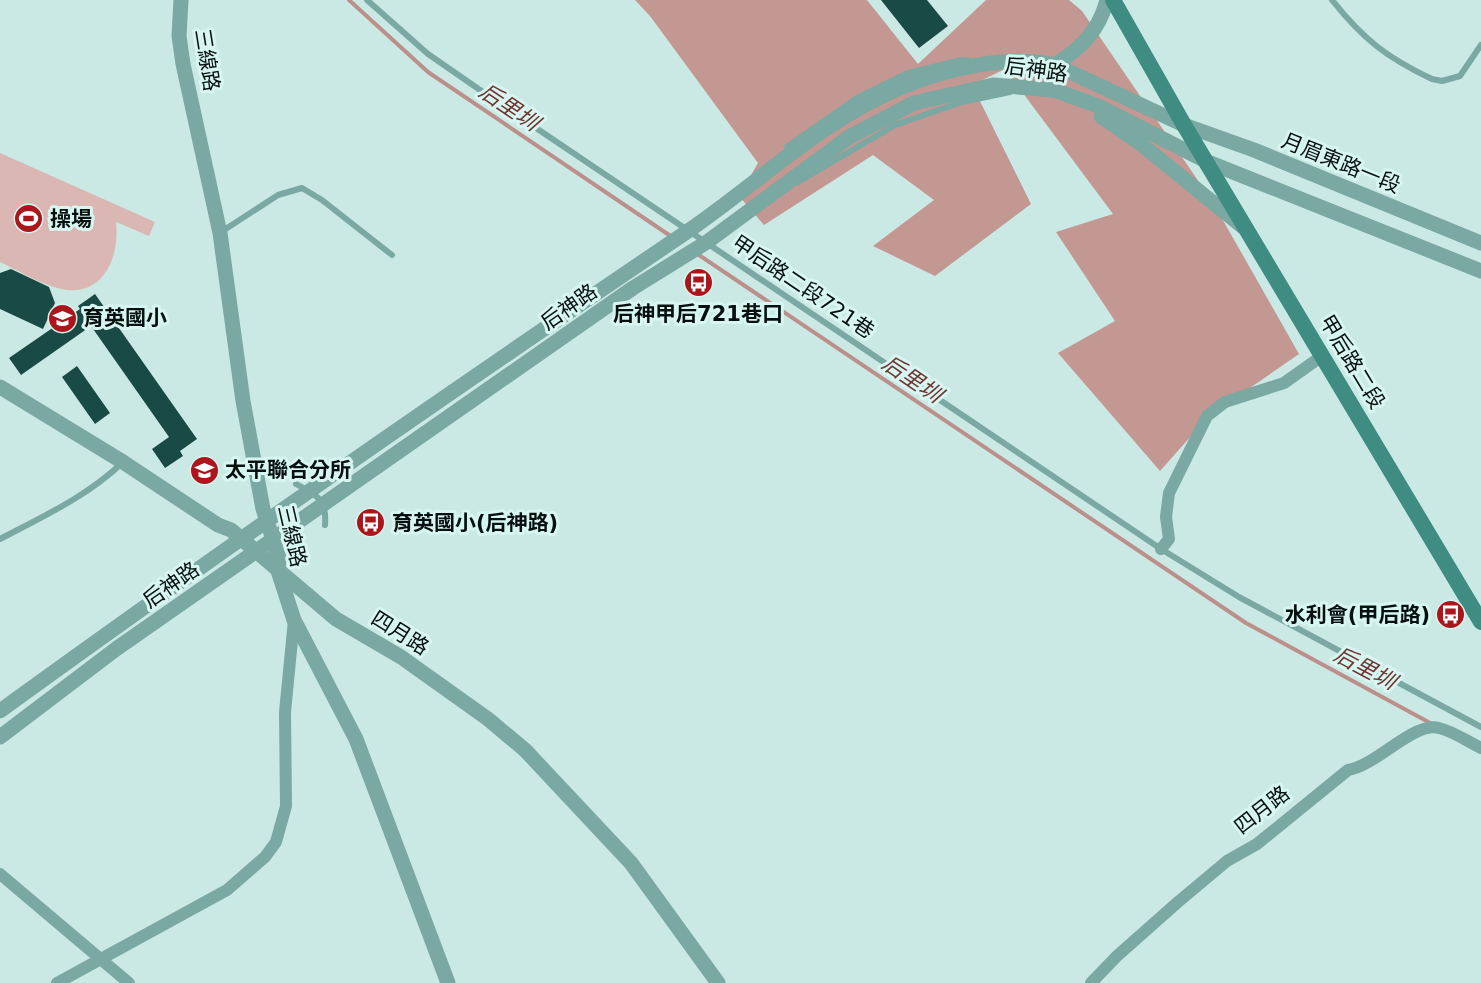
<svg xmlns="http://www.w3.org/2000/svg" width="1481" height="983" viewBox="0 0 1481 983" font-family="'DejaVu Sans','Noto Sans TC',sans-serif">
	<style>
		.green { fill: #dab7b3 }
		.forest { fill: #c39792 }
		.lines { fill: none; stroke-linecap: round; stroke-linejoin: round }
		.stream { stroke: #bb908b; stroke-width: 4 }
		.building { fill: #194a45 }
		.service { stroke: #7aa8a2; stroke-width: 6 }
		.minor { stroke: #7aa8a2; stroke-width: 12 }
		.tertiary { stroke: #7aa8a2; stroke-width: 15 }
		.secondary { stroke: #3f8c83; stroke-width: 16 }
		.labels { text-anchor: middle; dominant-baseline: central; stroke-width: 6; stroke-linejoin: round; paint-order: stroke }
		.street-label { font-size: 21px; fill: #06100e; stroke: #d8f6f1 }
		.poi-label { font-size: 21px; font-weight: bold; fill: #06100e; stroke: #d8f6f1; text-anchor: start }
		.water-label { font-size: 22px; font-style: italic; fill: #6e342f; stroke: #d8f6f1 }
	</style>
	<rect width="100%" height="100%" fill="#cbe9e4"/>
	<!-- green -->
	<path class="green" d="M0,153L155,222L149,236L116,222C120,256 104,298 61,289C40,284 19,271 0,262Z"/>
	<!-- forest -->
	<path class="forest" d="M635,0H867L918,64L986,0H1069L1082,11L1212,201L1299,354L1208,417L1160,471L1058,353L1115,321L1056,232L1113,214L1005,69L972,85L1031,204L935,276L873,246L934,200L873,155L764,225L739,196L758,163L650,16Z"/>
	<g class="lines">
		<!-- stream -->
		<path class="stream" d="M349,0L428,72L672,237
			M696,253L1246,623L1432,724"/>
	</g>
	<!-- building -->
	<path class="building" d="M881,0H927L948,26L919,48Z
		M11,269L49,287L55,303L43,329L0,309V273Z
		M95,294L197,439L180,451L183,456L165,468L152,449L169,437L91,326L21,375L9,358L80,309L78,306Z
		M77,366L110,413L95,424L62,377Z"/>
	<g class="lines">
		<!-- service -->
		<path class="service" d="M367,0L428,54L496,101L1161,549L1239,597L1481,727
			M1332,0C1363,39 1387,58 1432,79L1442,81L1460,76L1481,45
			M787,147L857,98L908,73L962,60L970,61
			M798,182L895,125L962,102L1010,92
			M221,232L278,195L302,188L322,200L392,255
			M296,484C317,496 327,498 325,525
			M0,539C42,517 88,496 123,462"/>
		<!-- minor -->
		<path class="minor" d="M1161,549L1169,539L1166,517L1169,493L1207,416L1225,402L1284,383L1322,356
			M0,874L129,983
			M57,983L227,890L265,857L276,842L286,806L285,712L294,620
			M1091,983L1117,956L1178,902L1227,861L1257,844L1348,770C1376,766 1414,721 1439,728C1453,731 1468,742 1481,748"/>
		<!-- tertiary -->
		<path class="tertiary" d="M181,0L179,36L183,64L220,233L243,401L263,509L279,558L278,571L294,620L356,739L448,983
			M1055,65C1081,48 1099,31 1107,0
			M1101,116L1141,144L1243,227
			M0,387L123,462L218,525L231,530L336,619L401,657L488,719L525,750L631,863L718,983
			M0,711C226,547 456,388 688,231C758,183 822,120 902,87C946,69 1008,54 1055,65L1184,125L1254,150L1481,243
			M0,737L116,649L633,288L707,242L849,137L914,103L993,85L1054,90L1098,106L1208,162L1481,271"/>
		<!-- secondary -->
		<path class="secondary" d="M1113,0L1184,125L1481,622"/>
	</g>
	<!-- icons -->
	<defs>
		<symbol id="stadium-disc" viewBox="-11 -11 22 22"><circle r="9.5" fill="#aa161c" stroke="#d8f6f1"/><path d="M0-5a6.5 5 0 1 0 0 10a6.5 5 0 1 0 0-10ZM-3.5-1.8h7v3.6h-7Z" fill="#fff"/></symbol>
		<symbol id="bus-disc" viewBox="-11 -11 22 22"><circle r="9.5" fill="#aa161c" stroke="#d8f6f1"/><path d="M-5-6H5V4H4V6H2V4H-2V6H-4V4H-5ZM-3.5-4V0h7V-4ZM-3.5 1.2v1.5H-2V1.2ZM2 1.2v1.5H3.5V1.2Z" fill="#fff"/></symbol>
		<symbol id="school-disc" viewBox="-11 -11 22 22"><circle r="9.5" fill="#aa161c" stroke="#d8f6f1"/><path d="M0-5L7-2L0 1L-7-2ZM-4 1L0 2.5L4 1V4Q0 6-4 4Z" fill="#fff"/></symbol>
	</defs>
	<g fill-rule="evenodd">
		<use href="#stadium-disc" x="12" y="202" width="33" height="33"/>
		<use href="#bus-disc" x="682" y="266" width="33" height="33"/>
		<use href="#school-disc" x="46" y="302" width="33" height="33"/>
		<use href="#school-disc" x="188" y="454" width="33" height="33"/>
		<use href="#bus-disc" x="354" y="506" width="33" height="33"/>
		<use href="#bus-disc" x="1434" y="598" width="33" height="33"/>
	</g>
	<g class="labels">
		<!-- street labels -->
		<g class="street-label">
			<text transform="translate(207 60) rotate(81)">三線路</text>
			<text transform="translate(1036 70) rotate(8)">后神路</text>
			<text transform="translate(1341 163) rotate(22)">月眉東路一段</text>
			<text transform="translate(803 287) rotate(34)">甲后路二段721巷</text>
			<text transform="translate(569 307) rotate(-35)">后神路</text>
			<text transform="translate(1352 362) rotate(59)">甲后路二段</text>
			<text transform="translate(292 536) rotate(77)">三線路</text>
			<text transform="translate(171 585) rotate(-35)">后神路</text>
			<text transform="translate(400 633) rotate(32)">四月路</text>
			<text transform="translate(1262 810) rotate(-38)">四月路</text>
		</g>
		<!-- poi labels -->
		<g class="poi-label">
			<text x="50" y="219">操場</text>
			<text x="698" y="314" text-anchor="middle">后神甲后721巷口</text>
			<text x="83" y="318">育英國小</text>
			<text x="225" y="470">太平聯合分所</text>
			<text x="392" y="523">育英國小(后神路)</text>
			<text x="1430" y="615" text-anchor="end">水利會(甲后路)</text>
		</g>
		<!-- water labels -->
		<g class="water-label">
			<text transform="translate(509 107) rotate(34)">后里圳</text>
			<text transform="translate(912 379) rotate(34)">后里圳</text>
			<text transform="translate(1365 668) rotate(28)">后里圳</text>
		</g>
	</g>
</svg>
